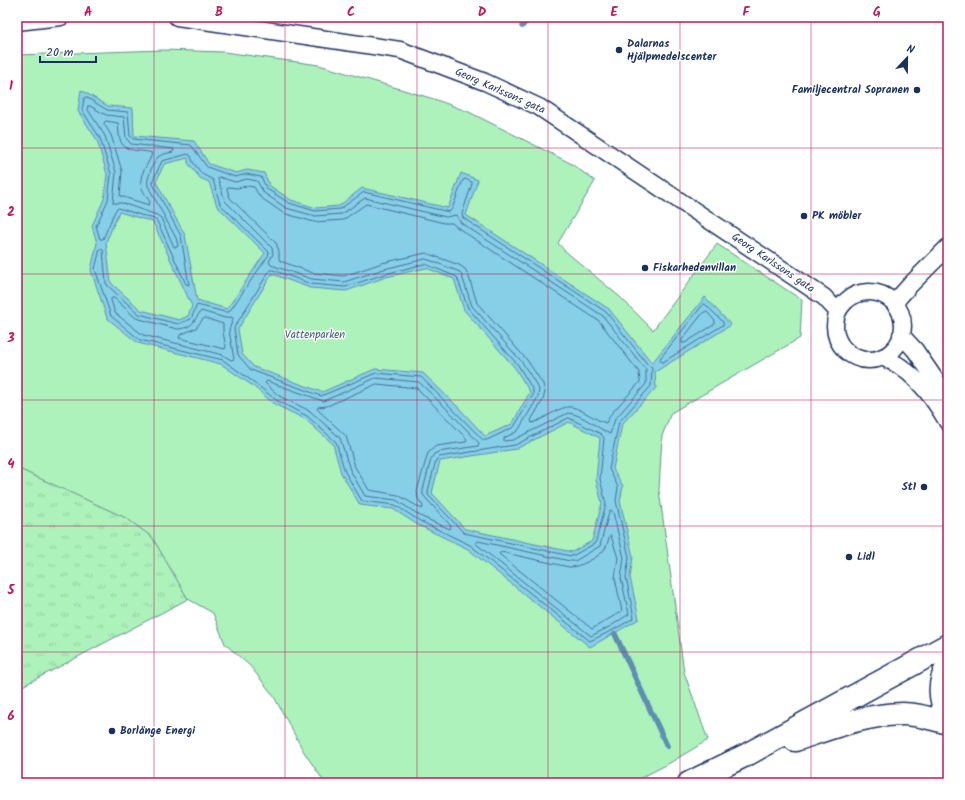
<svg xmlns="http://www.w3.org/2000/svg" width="965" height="800" viewBox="0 0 965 800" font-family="Kalam,sans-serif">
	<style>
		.grass { fill: url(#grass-tufts); stroke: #64908c }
		.park { fill: #adf1bb; stroke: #64908c }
		.water { fill: #86cfe7; stroke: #5b8fb0; fill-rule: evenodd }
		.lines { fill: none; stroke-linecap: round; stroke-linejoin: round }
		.shore { stroke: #466f95; stroke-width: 1 }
		.stream { stroke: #5b8fb0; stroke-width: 5.5 }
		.street-casing { stroke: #1b2f5e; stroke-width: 19 }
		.highway-casing { stroke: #1b2f5e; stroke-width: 25 }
		.street { stroke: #fff; stroke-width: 16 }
		.highway { stroke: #fff; stroke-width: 22 }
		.grid { fill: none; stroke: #c2185b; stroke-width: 1; stroke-opacity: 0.55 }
		.poi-dot { fill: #1b2f5e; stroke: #fff; stroke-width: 1.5 }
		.labels { text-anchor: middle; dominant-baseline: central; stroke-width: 3; stroke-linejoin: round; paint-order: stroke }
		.poi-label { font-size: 11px; font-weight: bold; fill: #1b2f5e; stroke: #fff; text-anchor: start }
		.street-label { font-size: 11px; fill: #1b2f5e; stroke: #fff }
		.park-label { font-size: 11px; fill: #406075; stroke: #fff }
		.neatline { fill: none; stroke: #c2185b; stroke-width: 1.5 }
		.grid-label { font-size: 13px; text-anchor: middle; font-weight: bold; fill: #c2185b }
	</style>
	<defs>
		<pattern id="grass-tufts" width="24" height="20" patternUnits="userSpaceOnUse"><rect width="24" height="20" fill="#adf1bb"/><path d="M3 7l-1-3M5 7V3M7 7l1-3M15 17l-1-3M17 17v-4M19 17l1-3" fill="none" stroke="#94cfa3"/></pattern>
	</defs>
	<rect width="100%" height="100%" fill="#fff"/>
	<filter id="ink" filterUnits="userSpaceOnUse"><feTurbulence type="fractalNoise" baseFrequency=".025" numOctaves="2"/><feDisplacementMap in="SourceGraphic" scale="8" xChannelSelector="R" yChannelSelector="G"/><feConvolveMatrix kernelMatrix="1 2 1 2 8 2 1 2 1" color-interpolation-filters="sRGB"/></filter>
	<g filter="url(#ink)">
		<!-- grass -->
		<path class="grass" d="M17,107L188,599L17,689Z"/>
		<!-- park -->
		<path class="park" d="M163,50L224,52L319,65L434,99L469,112L570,163L595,181L558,243L564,250L620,297L653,330L717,244L802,300L800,338L671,413L662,436L659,490L684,672L708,740L668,764L631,783H325L304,752L273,695L250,666L225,644L213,613L188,599L152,537L126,518L17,468V55Z"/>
		<!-- water -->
		<path class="water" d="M81,90L108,106L133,108L134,136L194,141L209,164L236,173L247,170L264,173L270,186L291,200L316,208L339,206L362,188L448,208L461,173L478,180L466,215L609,309L652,363L705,297L731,325L655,372L656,388L622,424L613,469L623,486L620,501L633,557L630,577L639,619L590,647L468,549L418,525L393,509L360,505L341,473L333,444L305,419L274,404L253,386L221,364L138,343L107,318L91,270L97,243L92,226L104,199L107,174L97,140L78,111ZM188,158V163L200,178L209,182L217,206L265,253L227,309L197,300L185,235L156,182L164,164ZM119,212L153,222L192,306L188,316L179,320L141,310L111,283L106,242ZM426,268L454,279L464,310L515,368L530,392L512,424L485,436L458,407L423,373L375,369L322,392L254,367L242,354L238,329L272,274L310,288L346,291L386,277ZM569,422L600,438L596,480L602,503L592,541L572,552L465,529L432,493L440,461L516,449Z"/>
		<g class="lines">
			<!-- shore -->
			<path class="shore" d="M86,97L107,110L128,112L130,136L133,139L191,145L207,167L235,177L247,174L261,177L267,189L289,203L315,211L340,209L364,192L449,212L452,209L463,180L465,179L472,182V184L462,214L463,218L606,312L648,365L652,368L651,386L619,422L609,469L618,487L616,501L629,557L626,577L634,618L613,630L590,641L470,545L420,521L395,505L362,501L345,472L336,442L307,416L276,400L255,383L223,360L140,340L111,316L95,269L100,249L103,250L106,283L108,286L139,314L178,324L191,319L197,305L225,312H229L268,256L269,252L220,204L213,180L202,174L193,162L191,156L188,154L162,161L152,182L181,236L189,285L186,284L157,221L154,219L118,208L115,211L103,239H100L96,226L108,200L111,174L100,138L82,110L84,99Z
				M88,106H90L106,115L124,117L126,138L131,144L174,149L173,152C168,153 162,154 158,157C153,162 146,180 148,186L176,238L178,245L177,247H174L161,218L157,215L122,203H113L116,172L105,136L88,110Z
				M106,121L118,123C119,128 118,134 120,139C124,154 141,149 152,153C150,163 139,173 141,184C142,191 147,197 150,202L149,205L120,196L122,171L111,135L104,124Z
				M219,177L235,182L247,179L257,181L264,193L286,208L315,216L342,214L365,198L446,217L456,215L461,223L603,316L646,370V384L615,419L610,434C599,429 582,414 568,413L513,440L504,441V438L516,432L519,429L538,397L539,389L522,362L472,306L462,276L460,272L429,260L425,259L384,269L344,282L312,279L271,265L269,262L273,254L272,248L225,201L218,179Z
				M247,186L254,187L260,197L283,213L314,222L343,220L366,204L444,223H452L458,228L599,321L639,372L640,382L611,414L606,423C595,420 584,410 572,407C560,405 544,420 532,423L531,420L543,400L545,392L543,384L527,360L477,303L468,274L465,269L459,265L426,253L382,263L344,276L313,273L280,261L279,259V251L276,243L230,198L227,189L228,187L237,188Z
				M425,264L457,277L468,308L518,365L533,390V395L514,427L487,440H483L421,377L376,373L321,396L251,370L238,355L234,328L270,270H273L311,284L345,287L385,274Z
				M112,298H114L136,318L177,329C194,328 193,321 201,311L225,318L232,317L233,319L229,330L234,359L231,360L223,355L143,335L115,313L111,300Z
				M704,304L706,305L723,322V325L663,362H661L660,359Z
				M704,312H707L715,321V324L685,343H682V340Z
				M205,318L223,324V332L226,347L225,349L179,338L180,335L196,328L203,319Z
				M376,378L419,382L451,413L479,443L478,446L438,452L434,454L431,459L423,490V495L451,526L450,529L422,517L396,500L365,496L350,470L340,438L310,411L279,396L265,383L267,381L323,401Z
				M377,384L417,388L467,439L466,442L436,446L428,453L417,491L418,499L423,506L422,509L398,495L369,490L355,467L346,436L317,409L318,407L327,406Z
				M569,418L601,434L604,438L600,479L606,504L596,541L594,544L574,555L571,556L464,533L428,495V491L436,460L439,457L515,445Z
				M611,510L613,512L624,558L621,578L629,614L611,626L591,636L475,543L478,541L570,561H575L600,546L609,512Z
				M611,536L618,558L615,578L622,611L592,629L499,554L501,552L569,567C578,568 599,557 604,550C607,546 608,542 609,537Z"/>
			<!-- stream -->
			<path class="stream" d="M522,26L531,17
				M615,634L667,746"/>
			<defs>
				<path id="street" d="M177,17L400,50L485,82L539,107L824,297L838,312
					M17,22L61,17
					M835 326a34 34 0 1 1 68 0a34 34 0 1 1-68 0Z
					M894,303L910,285L948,247
					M901,335L915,350L948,398
					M882,357C888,360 896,363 901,367C922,382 935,401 948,423"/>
				<path id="highway" d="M948,665C938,682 939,700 948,717
					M795,740C829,729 866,714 903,714C918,714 933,719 948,723
					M689,783L748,754L948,645"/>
			</defs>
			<!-- street casing -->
			<use href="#street" class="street-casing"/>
			<!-- highway casing -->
			<use href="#highway" class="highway-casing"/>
			<!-- street -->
			<use href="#street" class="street"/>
			<!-- highway -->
			<use href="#highway" class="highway"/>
		</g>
	</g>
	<!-- grid -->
	<path class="grid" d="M154,17V783M285,17V783M417,17V783M548,17V783M680,17V783M811,17V783M17,148H948M17,274H948M17,400H948M17,526H948M17,652H948"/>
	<!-- markers -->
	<g class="poi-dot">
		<circle cx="619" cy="50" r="4"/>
		<circle cx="917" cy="90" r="4"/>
		<circle cx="804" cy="216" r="4"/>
		<circle cx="645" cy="268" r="4"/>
		<circle cx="924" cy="487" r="4"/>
		<circle cx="849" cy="557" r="4"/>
		<circle cx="112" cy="731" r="4"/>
	</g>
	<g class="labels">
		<!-- poi labels -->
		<g class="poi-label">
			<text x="627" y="44">Dalarnas<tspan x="627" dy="13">Hjälpmedelscenter</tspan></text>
			<text x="909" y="90" text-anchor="end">Familjecentral Sopranen</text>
			<text x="812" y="216">PK möbler</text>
			<text x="653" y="268">Fiskarhedenvillan</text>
			<text x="916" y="487" text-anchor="end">St1</text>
			<text x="857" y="557">Lidl</text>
			<text x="120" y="731">Borlänge Energi</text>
		</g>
		<!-- street labels -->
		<g class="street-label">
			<text transform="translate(500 91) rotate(24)">Georg Karlssons gata</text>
			<text transform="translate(773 263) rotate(34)">Georg Karlssons gata</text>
		</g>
		<!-- park labels -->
		<g class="park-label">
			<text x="315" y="335">Vattenparken</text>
		</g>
	</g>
	<!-- margin -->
	<rect width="965" height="800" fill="none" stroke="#fff" stroke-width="44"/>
	<!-- north arrow -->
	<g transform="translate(907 58) rotate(22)" stroke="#ffffff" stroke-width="3" paint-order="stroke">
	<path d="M0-3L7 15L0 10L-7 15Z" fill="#1b2f5e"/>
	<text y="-6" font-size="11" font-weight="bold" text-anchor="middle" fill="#1b2f5e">N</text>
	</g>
	<!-- scale -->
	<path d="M40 56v6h56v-6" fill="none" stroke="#1b2f5e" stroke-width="2"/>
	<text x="46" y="56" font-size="12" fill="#1b2f5e" stroke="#ffffff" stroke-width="3" paint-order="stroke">20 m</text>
	<rect x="22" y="22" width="921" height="756" class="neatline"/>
	<g class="grid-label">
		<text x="88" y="16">A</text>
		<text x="219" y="16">B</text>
		<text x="351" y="16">C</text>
		<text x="482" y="16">D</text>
		<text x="614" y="16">E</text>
		<text x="746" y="16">F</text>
		<text x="877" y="16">G</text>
		<text x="11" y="90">1</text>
		<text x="11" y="216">2</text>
		<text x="11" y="342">3</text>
		<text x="11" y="468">4</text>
		<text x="11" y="594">5</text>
		<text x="11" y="720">6</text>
	</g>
</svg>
